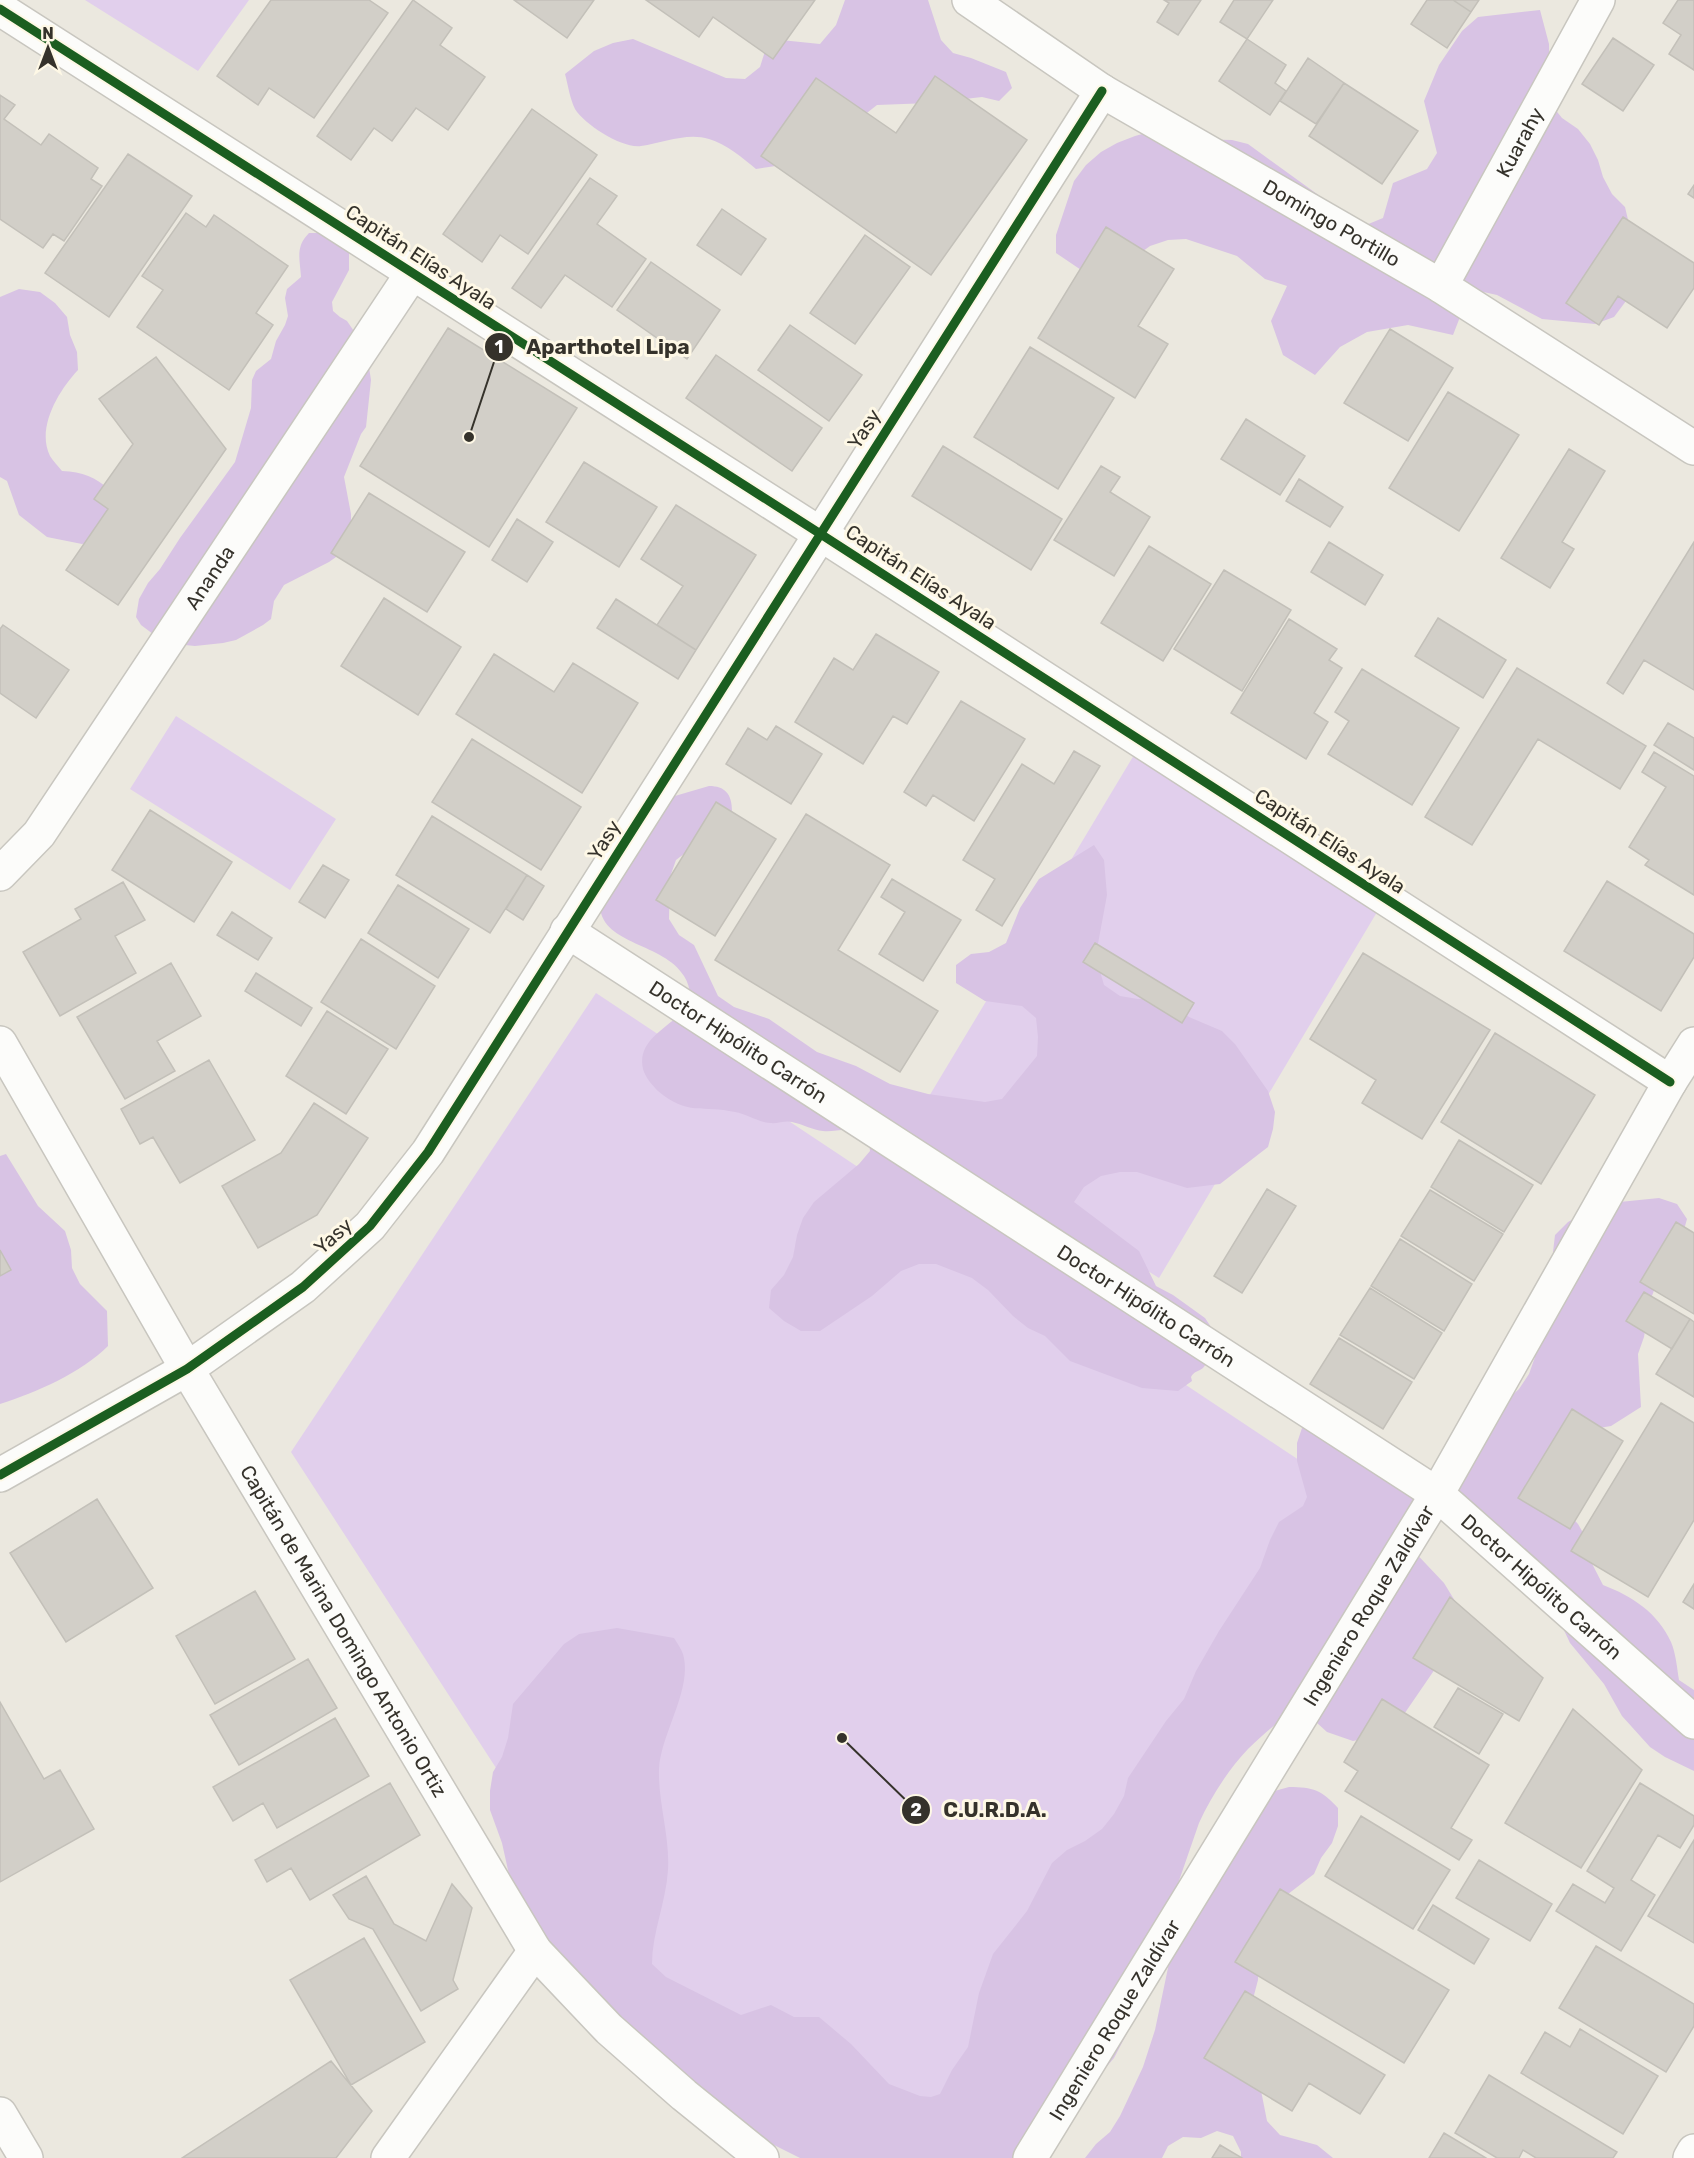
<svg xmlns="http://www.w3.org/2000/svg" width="1694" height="2158" viewBox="0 0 1694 2158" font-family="Rubik,sans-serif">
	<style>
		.green { fill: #e1cfec }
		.forest { fill: #d8c3e4 }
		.building { fill: #d2cfc8; stroke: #c3c0b9; stroke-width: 1.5 }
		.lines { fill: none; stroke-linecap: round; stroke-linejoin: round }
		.street-casing { stroke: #c8c6bf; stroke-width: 36 }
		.secondary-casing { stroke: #c8c6bf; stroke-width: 36 }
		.street { stroke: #fcfcfa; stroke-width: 33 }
		.secondary { stroke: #fcfcfa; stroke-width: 33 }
		.cycleway-casing { stroke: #fef8e6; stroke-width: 13 }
		.cycleway { stroke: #1b5e20; stroke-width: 9 }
		.labels { text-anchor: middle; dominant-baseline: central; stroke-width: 6; stroke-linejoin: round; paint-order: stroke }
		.street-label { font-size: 20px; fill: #35322b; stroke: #fef8e6 }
		.leader { fill: none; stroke: #35322b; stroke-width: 2 }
		.callout-dot { fill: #35322b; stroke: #fef8e6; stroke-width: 2 }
		.mark-label { font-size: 18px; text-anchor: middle; font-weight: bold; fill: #fff }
		.callout-label { font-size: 21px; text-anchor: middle; font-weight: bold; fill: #35322b; stroke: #fef8e6; stroke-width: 6; stroke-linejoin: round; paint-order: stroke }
	</style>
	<rect width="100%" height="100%" fill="#ebe8df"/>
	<!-- green -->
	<path class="green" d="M85,0H249L198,71Z
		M176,716L336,819L290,890L130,789Z
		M1134,755L1383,902L1159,1278L913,1123Z
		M596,993L1356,1498L947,2158H873L633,1979L291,1452Z"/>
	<!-- forest -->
	<path class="forest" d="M845,0H928L941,40L953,53L971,58L1006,72L1012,88L999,101L982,97L930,103L877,105L863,116L789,164L756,169C743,158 726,144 709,139C687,132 663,143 641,146C623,149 585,125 575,109C570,99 568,85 565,74L594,51L613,43L633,39L726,78L745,79L760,67L766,48L781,40L820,44L836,25Z
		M1540,10L1549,44L1550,103L1562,118L1578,129L1590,144L1598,160L1603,177L1612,194L1625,207L1629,224L1626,301L1614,317L1595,324L1542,319L1497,295L1479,291L1460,317L1453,335L1408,325L1367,332L1340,347L1315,375L1283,355L1271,321L1287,286L1265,279L1237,256L1186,239L1168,240L1150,246L1135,257L1090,276L1056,253V235L1074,181L1086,165L1101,152L1117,143L1135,136L1153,131L1191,139L1232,140L1248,144L1317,194L1330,207L1366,225L1383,218L1393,183L1427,169L1437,153L1424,101L1439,65L1462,31L1478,17Z
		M309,233H329L349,246V270L332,302L333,311L340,317L347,321L358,337L368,361L371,380L366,427L361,434L344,477L351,514V524L346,542L336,557L329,562L284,585L274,601L271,619L263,625L236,640L223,643L195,646L165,643L141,625L136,617L139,599L148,583L160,569L180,538L235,462L251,408L252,380L256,371L271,359L276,341L285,325L288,316L285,298L287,289L301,277C300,259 295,247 309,233Z
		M19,289L40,292L55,303L67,317L70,335L77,352L78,370C59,390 36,428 50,456C53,461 58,466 62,471C83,472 95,477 110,490L113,507L100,540L82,544L47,537L19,515L7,481L0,477V297Z
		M709,786C725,786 732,794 732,811L714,831L676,860L670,877L669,919L679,935L694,945L718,996L734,1007L769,1019L817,1052L856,1066L890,1084L928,1094L985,1102L1002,1099L1037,1056L1038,1037L1036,1018L1022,1006L985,1001L956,983V965L971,954L989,952L1006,943L1020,908L1039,879L1094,845L1104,860L1107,895L1097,949L1099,968L1104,985L1120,996L1138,999L1156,998L1173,1004L1189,1017L1222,1031L1235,1044L1268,1091L1275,1112L1273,1129L1268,1147L1220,1184L1187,1188L1137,1172H1120L1101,1176L1084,1187L1074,1202L1139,1251L1156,1286L1173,1295L1205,1318L1215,1333C1213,1344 1212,1359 1203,1368C1198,1372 1194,1371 1191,1377L1192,1381L1178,1391L1142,1388L1070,1361L1045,1336L1028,1328L1013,1316L988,1290L972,1278L936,1264H919L901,1271L872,1296L820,1331H801L784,1321L769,1308L771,1290L784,1275L793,1257L797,1235L803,1218L814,1202L859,1164L870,1151L868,1133C862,1132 856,1130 850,1130C841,1129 832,1132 823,1131C813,1130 802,1124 792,1122C785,1120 778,1124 770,1123C758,1122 747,1114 735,1112C703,1105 687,1116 658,1091C653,1086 645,1077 643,1069C633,1025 711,1021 684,976C664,943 603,945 600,907L651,803Z
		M6,1154L38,1206L65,1231L71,1250L72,1268L80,1284L107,1311L108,1346C81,1373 37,1392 0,1404V1156Z
		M1659,1198L1677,1204L1687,1219L1682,1237L1663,1267L1650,1301L1644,1337L1638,1354L1641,1407L1611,1426L1593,1429L1568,1513L1578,1524L1586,1538L1584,1548L1603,1585C1632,1596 1658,1613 1671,1642C1676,1654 1677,1668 1679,1680L1694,1690V1771L1665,1757L1650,1747L1622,1716L1604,1684L1570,1643L1554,1609L1453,1507L1452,1472L1506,1401L1519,1389L1529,1374L1535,1357V1321L1554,1288L1553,1252L1555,1235L1568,1222L1600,1204Z
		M1303,1425L1407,1480L1416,1507L1409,1546L1444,1583L1455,1601L1435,1669L1398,1723L1362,1739L1353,1741L1327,1732L1306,1713L1290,1712C1276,1724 1261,1736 1248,1749C1228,1770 1211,1797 1199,1823L1137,2002L1134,2020L1114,2058L1090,2086L1046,2158H800L774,2145L743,2123L691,2095L518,1915L502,1843L490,1810V1791L493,1772L502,1757L508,1738L513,1704L564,1644L579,1634L617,1628L674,1638C677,1643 681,1648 683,1654C693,1689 661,1733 659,1769C658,1803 670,1836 668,1870C666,1902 652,1933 652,1964L666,1977L741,2015L771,2005L794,2017H819L851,2044L889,2084L920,2096L931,2097L940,2094L952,2070L968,2047L979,1993L993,1954L1027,1911L1052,1863L1067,1850L1085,1841L1102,1829L1114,1814L1124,1796L1128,1778L1166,1721L1184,1699L1196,1671L1219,1631L1260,1568L1270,1540L1279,1522L1303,1506L1307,1497L1297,1461V1443Z
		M1289,1787C1313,1787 1322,1790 1338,1808V1826L1332,1843L1321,1858L1314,1874L1270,1908L1260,1926L1258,1980L1245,2029L1256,2065L1267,2121L1280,2135L1317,2145L1333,2158H1241V2152L1233,2136L1217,2131L1201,2138L1183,2137L1168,2146L1162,2158H1085L1096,2144L1110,2132L1120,2116L1143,2067L1155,2030L1173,1944L1271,1792Z"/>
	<!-- building -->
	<path class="building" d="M271,0H369L388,13L314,118L269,88L258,105L217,76Z
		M413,0L452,28L440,45L485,77L448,130L416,108L392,141L374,128L351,160L317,136Z
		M514,0H594L567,38Z
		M646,0H815L773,59L713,17L699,37Z
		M1164,0H1201L1178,35L1157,22L1169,3Z
		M1234,0H1273L1247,39L1220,22Z
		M1427,0H1453L1471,12L1447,48L1411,24Z
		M1453,0H1479L1471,12Z
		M1678,0H1694V70L1669,54L1681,35L1663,23Z
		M1613,38L1654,65L1623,111L1582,84Z
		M1247,39L1286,65L1275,83L1286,91L1270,115L1219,81Z
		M1308,58L1344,83L1316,124L1280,101Z
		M935,76L1027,140L931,275L761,156L816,78L896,133Z
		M1344,83L1418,131L1382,184L1309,136Z
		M0,95L15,105L4,119L41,145L49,134L98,168L91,179L102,186L64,241L53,234L43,248L0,219Z
		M532,109L597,155L528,254L500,235L482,262L443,234Z
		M128,154L192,196L109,317L45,273Z
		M590,178L617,196L597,224L646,259L612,307L565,275L541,308L512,288Z
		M1694,185V198L1688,194Z
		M722,209L766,239L741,275L697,245Z
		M186,213L206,227L214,215L288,266L256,313L273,325L229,390L137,327L163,290L142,276Z
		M1623,217L1694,263V288L1667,328L1618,296L1599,325L1566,303Z
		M1106,227L1174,269L1138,326L1168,344L1135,398L1038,338Z
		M865,235L910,267L855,344L810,313Z
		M651,262L720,310L687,359L617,310Z
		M790,325L862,375L829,421L758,370Z
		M448,328L577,408L489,547L360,466Z
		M1390,329L1453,368L1408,441L1344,403Z
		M1030,347L1114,398L1058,489L974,437Z
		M716,355L822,428L792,471L686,398Z
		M156,357L226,449L118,605L66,570L108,509L94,499L133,444L99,399Z
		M1448,392L1519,435L1459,531L1389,488Z
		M1246,419L1305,456L1280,495L1221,459Z
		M943,446L1062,519L1031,570L912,496Z
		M1569,449L1605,471L1562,542L1574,549L1550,588L1501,558Z
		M584,462L657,507L619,567L546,522Z
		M1101,466L1120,477L1110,492L1150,517L1114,576L1054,540Z
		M1299,479L1343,507L1330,527L1286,501Z
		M369,493L465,552L427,612L331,553Z
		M676,505L756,555L696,650L657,625L683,586L641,559Z
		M517,519L553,542L527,582L492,560Z
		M1329,542L1383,575L1365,605L1311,572Z
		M1694,542V690L1644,660L1623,694L1607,683Z
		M1149,546L1211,584L1163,661L1101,623Z
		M1224,570L1291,610L1242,691L1174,649Z
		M384,598L461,647L418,715L341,666Z
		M616,599L696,650L678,679L597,628Z
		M1438,618L1506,660L1483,698L1415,656Z
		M1289,619L1337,649L1329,660L1342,668L1314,713L1328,722L1306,759L1231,713Z
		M3,625L69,670L36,718L0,693V629Z
		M876,634L939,672L907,724L893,716L863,764L795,722L834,658L853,670Z
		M494,654L554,692L573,663L638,703L582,793L456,714Z
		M1517,668L1646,746L1620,789L1538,739L1472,845L1425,817Z
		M1362,669L1459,728L1412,805L1328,754L1349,721L1335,712Z
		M961,701L1025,739L974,821L933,795L926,806L904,792Z
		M1668,723L1694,738V770L1654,745Z
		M776,726L822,754L791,804L726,764L748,728L767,740Z
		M472,739L581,807L541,870L432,802Z
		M1074,751L1100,766L1002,926L976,910L995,879L963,860L1022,764L1054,784Z
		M1654,752L1694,776V895L1645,865L1649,860L1629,847L1666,787L1642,772Z
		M716,802L776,839L715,936L656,900Z
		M150,810L232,862L194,922L112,870Z
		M806,814L890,865L838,950L938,1011L900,1072L715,960Z
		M432,816L527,875L490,933L396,875Z
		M323,865L349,880L325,918L299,902Z
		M527,875L544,886L523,920L506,909Z
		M892,879L961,920L923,981L879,954L905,912L881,897Z
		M1607,881L1694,934V957L1661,1011L1564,951Z
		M123,882L145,920L115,936L136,973L60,1016L23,952L81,919L75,909Z
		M398,885L469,929L438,978L368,933Z
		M232,912L272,938L258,960L217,935Z
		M361,939L435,986L396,1049L321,1002Z
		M1095,943L1194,1003L1182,1023L1083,962Z
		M1363,953L1490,1030L1422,1139L1362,1103L1376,1080L1310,1039Z
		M171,963L201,1016L157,1041L175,1071L125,1099L77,1017Z
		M256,973L312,1008L301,1026L245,991Z
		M327,1011L388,1049L346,1114L286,1076Z
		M1495,1033L1595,1095L1541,1184L1441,1122Z
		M209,1060L255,1140L180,1183L153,1137L140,1144L121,1109Z
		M314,1103L368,1138L317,1215L258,1248L222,1186L281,1153Z
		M1459,1140L1533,1185L1504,1232L1431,1187Z
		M1267,1189L1296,1206L1242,1293L1214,1276Z
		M1430,1190L1503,1234L1474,1281L1401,1236Z
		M1676,1222L1694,1233V1314L1640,1282Z
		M1400,1239L1472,1284L1444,1331L1371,1286Z
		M0,1250L11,1270L0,1276Z
		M1370,1288L1442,1333L1414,1379L1340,1335Z
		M1644,1292L1690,1319L1672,1349L1626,1321Z
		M1690,1319L1694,1322V1397L1656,1374Z
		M1339,1338L1412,1382L1383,1429L1310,1384Z
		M1661,1403L1694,1423V1520L1648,1597L1571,1551Z
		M1572,1409L1623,1441L1570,1529L1518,1498Z
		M97,1499L153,1588L66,1642L10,1553Z
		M1694,1584V1609L1683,1602Z
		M255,1591L295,1659L215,1704L176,1636Z
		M1450,1597L1543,1678L1519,1721L1413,1658Z
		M308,1659L337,1708L239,1765L210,1715Z
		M1458,1688L1503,1714L1479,1754L1434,1727Z
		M1382,1699L1489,1765L1451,1828L1472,1840L1459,1860L1345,1791L1358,1771L1344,1762Z
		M0,1702L44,1779L60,1770L94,1829L0,1882Z
		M1573,1709L1642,1770L1581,1868L1505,1823Z
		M335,1718L369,1776L277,1828L263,1803L233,1821L213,1787Z
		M390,1783L420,1835L310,1900L291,1868L267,1882L255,1860Z
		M1640,1783L1694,1816V1825L1680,1848L1658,1835L1631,1880L1655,1895L1621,1951L1556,1911L1573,1884L1605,1903L1614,1888L1587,1871Z
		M1361,1816L1450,1870L1413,1929L1325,1876Z
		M1694,1840V1943L1648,1916Z
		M1479,1860L1552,1904L1530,1941L1456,1898Z
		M366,1876L394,1924L426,1941L452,1884L472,1908L453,1980L458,1989L421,2011L373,1929L349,1919L333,1895Z
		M1280,1889L1449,1990L1404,2063L1235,1962Z
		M1433,1905L1489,1939L1474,1964L1418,1930Z
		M364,1938L425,2042L351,2085L290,1980Z
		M1596,1946L1694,2004V2026L1666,2072L1559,2008Z
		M1245,1991L1385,2075L1360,2114L1309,2083L1292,2111L1204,2058Z
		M1580,2029L1658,2076L1623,2134L1521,2073L1545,2032L1570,2047Z
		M331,2061L372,2111L336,2158H182Z
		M1489,2075L1617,2152L1613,2158H1536L1523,2150L1519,2158H1497L1455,2133Z
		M1444,2133L1486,2158H1429Z
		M1220,2145L1242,2158H1212Z"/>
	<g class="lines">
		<defs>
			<g id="street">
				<path id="s1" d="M969,0L1102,91L1441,286L1694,448"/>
				<path d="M0,9L819,533L1670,1082"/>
				<path id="s2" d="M1441,286L1598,0"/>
				<path id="s3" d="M0,874L39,834L413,272"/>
				<path id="s4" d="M567,931L1437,1494L1694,1722"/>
				<path id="s5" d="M0,1043L187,1369L535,1951L609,2029L684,2095L762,2158"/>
				<path d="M0,1475L187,1369L303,1287L370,1226L428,1152L1102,91"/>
				<path d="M388,2158L535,1951"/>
				<path id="s6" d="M1030,2158L1437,1494L1670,1082L1694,1044"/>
				<path d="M1690,2158L1694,2151"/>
			</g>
			<path id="secondary" d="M0,2114L26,2158"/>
		</defs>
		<!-- street casing -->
		<use href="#street" class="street-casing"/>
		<!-- secondary casing -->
		<use href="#secondary" class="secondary-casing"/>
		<!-- street -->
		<use href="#street" class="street"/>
		<!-- secondary -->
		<use href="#secondary" class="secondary"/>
		<defs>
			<path id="cycleway" d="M0,9L819,533L1670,1082
				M0,1475L187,1369L303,1287L370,1226L428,1152L1102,91"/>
		</defs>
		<!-- cycleway casing -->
		<use href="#cycleway" class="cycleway-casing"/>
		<!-- cycleway -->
		<use href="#cycleway" class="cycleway"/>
	</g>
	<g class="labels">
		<!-- street labels -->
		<g class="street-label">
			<text stroke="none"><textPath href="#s2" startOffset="164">Kuarahy</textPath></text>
			<text stroke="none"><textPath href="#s1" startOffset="426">Domingo Portillo</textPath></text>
			<text transform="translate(421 257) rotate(33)">Capitán Elías Ayala</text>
			<text transform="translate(864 429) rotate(-57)">Yasy</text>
			<text stroke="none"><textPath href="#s3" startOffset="364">Ananda</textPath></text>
			<text transform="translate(921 577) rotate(33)">Capitán Elías Ayala</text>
			<text transform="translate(604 840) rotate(-58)">Yasy</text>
			<text transform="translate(1330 841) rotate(33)">Capitán Elías Ayala</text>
			<text stroke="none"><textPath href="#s4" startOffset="204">Doctor Hipólito Carrón</textPath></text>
			<text transform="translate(333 1236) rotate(-42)">Yasy</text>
			<text stroke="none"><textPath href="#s4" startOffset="690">Doctor Hipólito Carrón</textPath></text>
			<text stroke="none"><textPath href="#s4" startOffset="1176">Doctor Hipólito Carrón</textPath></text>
			<text stroke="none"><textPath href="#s6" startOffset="648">Ingeniero Roque Zaldívar</textPath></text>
			<text stroke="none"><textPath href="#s5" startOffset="681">Capitán de Marina Domingo Antonio Ortiz</textPath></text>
			<text stroke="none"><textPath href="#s6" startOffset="162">Ingeniero Roque Zaldívar</textPath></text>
		</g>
	</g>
	<!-- callouts -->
	<path class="leader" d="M469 437L499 347M842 1738L916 1810"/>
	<g class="callout-dot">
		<circle cx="469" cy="437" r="6"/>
		<circle cx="842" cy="1738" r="6"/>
		<circle cx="499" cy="347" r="15"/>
		<circle cx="916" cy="1810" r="15"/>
	</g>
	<g class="mark-label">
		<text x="499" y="353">1</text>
		<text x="916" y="1816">2</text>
	</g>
	<g class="callout-label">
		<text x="608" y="354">Aparthotel Lipa</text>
		<text x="995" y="1817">C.U.R.D.A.</text>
	</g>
	<!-- north arrow -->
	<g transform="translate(48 48)" stroke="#fef8e6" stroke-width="4.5" paint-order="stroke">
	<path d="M0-4.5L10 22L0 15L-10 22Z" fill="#35322b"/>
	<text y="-9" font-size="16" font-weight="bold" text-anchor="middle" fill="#35322b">N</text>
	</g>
</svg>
